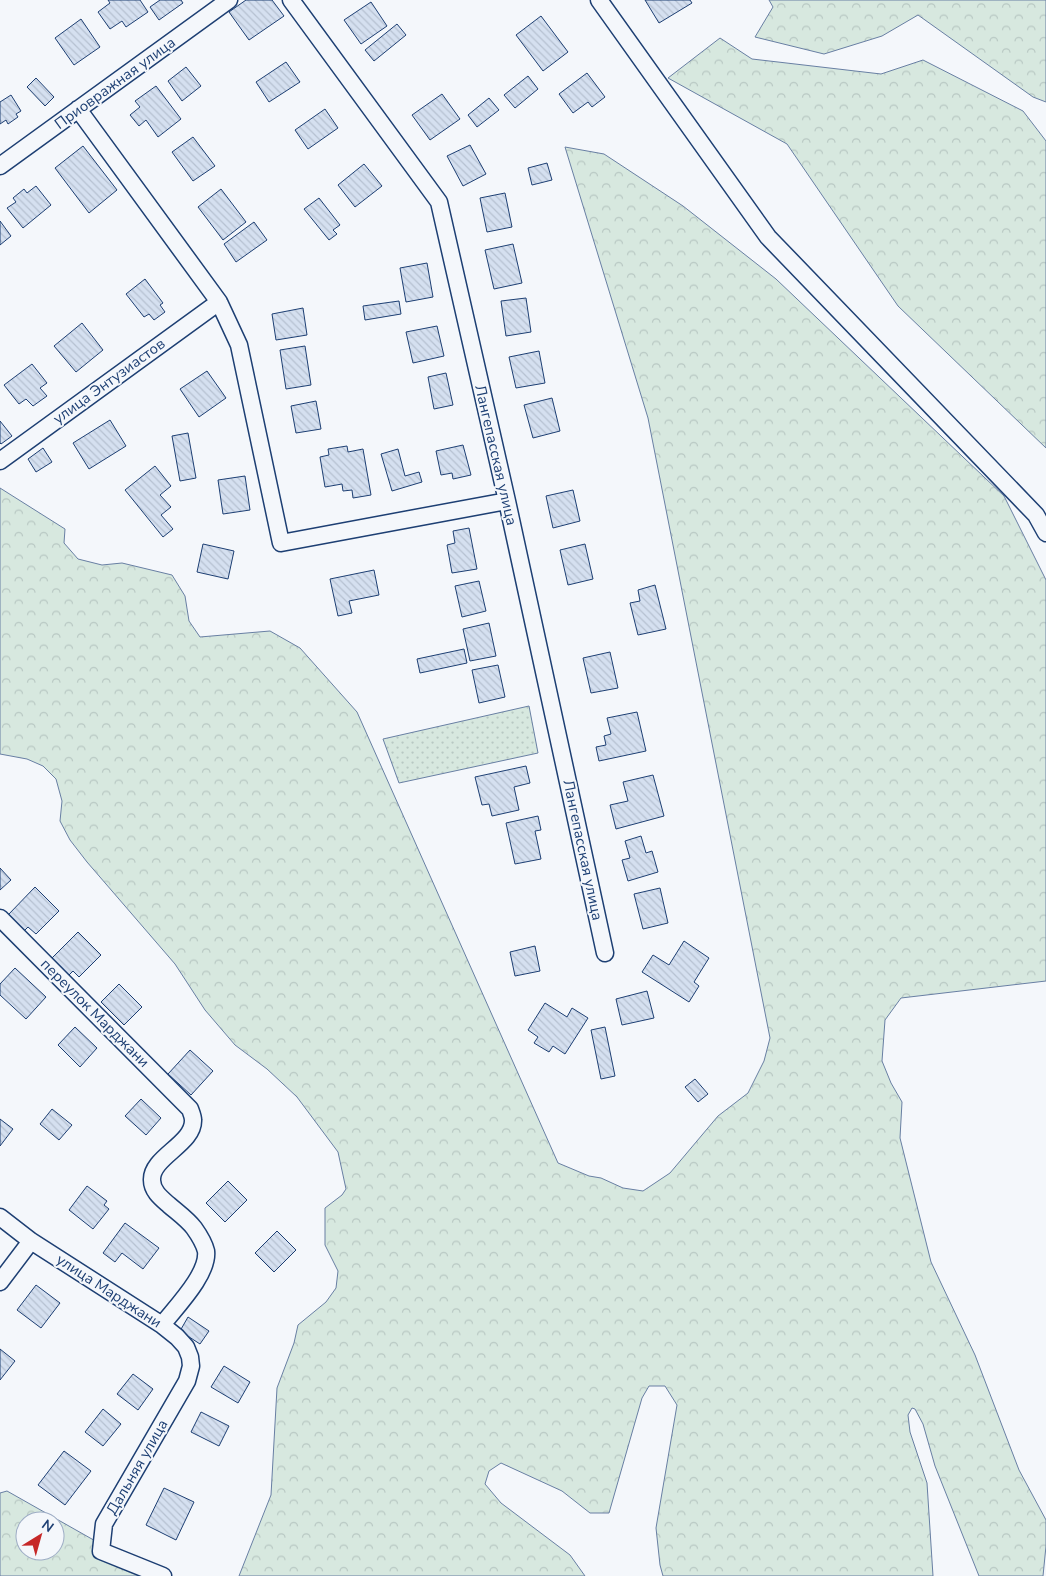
<svg xmlns="http://www.w3.org/2000/svg" width="1046" height="1576" viewBox="0 0 1046 1576" font-family="'Nunito Sans',sans-serif">
	<style>
		.grass { fill: url(#grass-dots); stroke: #687fa3 }
		.forest { fill: url(#forest-crowns); stroke: #687fa3; fill-rule: evenodd }
		.building { fill: url(#building-back-hatch); stroke: #1d3f73 }
		.lines { fill: none; stroke-linecap: round; stroke-linejoin: round }
		.minor-casing { stroke: #1d3f73; stroke-width: 19 }
		.minor { stroke: #f4f7fb; stroke-width: 16 }
		.labels { text-anchor: middle; dominant-baseline: central; stroke-width: 4; stroke-linejoin: round; paint-order: stroke }
		.street-label { font-size: 15px; fill: #1d3f73; stroke: #f4f7fb }
	</style>
	<defs>
		<pattern id="grass-dots" width="8" height="8" patternUnits="userSpaceOnUse" patternTransform="scale(1.25)"><rect width="8" height="8" fill="#d7e8df"/><path d="M2 2h.1M6 6h.1" fill="none" stroke="#b8c8c3" stroke-width="1.8" stroke-linecap="round"/></pattern>
		<pattern id="forest-crowns" width="20" height="18" patternUnits="userSpaceOnUse" patternTransform="scale(1.25)"><rect width="20" height="18" fill="#d7e8df"/><path d="M2 6a3 3 0 1 1 6 0M12 15a3 3 0 1 1 6 0" fill="none" stroke="#b8c8c3"/></pattern>
		<pattern id="building-back-hatch" width="6" height="6" patternUnits="userSpaceOnUse" patternTransform="scale(1.25)"><rect width="6" height="6" fill="#d5e0f0"/><path d="M-1 5l2 2M0 0l6 6M5-1l2 2" fill="none" stroke="#b6c1d1"/></pattern>
	</defs>
	<rect width="100%" height="100%" fill="#f4f7fb"/>
	<!-- grass -->
	<path class="grass" d="M529,706L538,753L399,783L383,739Z"/>
	<!-- forest -->
	<path class="forest" d="M769,0H1046V102L1033,97L918,15L882,36L824,54L755,37L773,7Z
		M720,38L752,59L881,74L923,60L1023,111L1046,141V448L898,306L787,144L668,78Z
		M565,147L604,154L683,206L776,279L1004,496L1046,580V981L901,998L885,1020L882,1061L891,1083L902,1102L900,1138L931,1262L975,1355L1019,1470L1046,1520V1546L1043,1576H979L935,1466L923,1424L915,1409L912,1408L908,1415L910,1432L927,1483L933,1576H663L660,1565L656,1528L677,1405L665,1386H649L642,1398L609,1513H590L562,1491L501,1463L489,1471L485,1484L501,1503L570,1555L585,1576H239L271,1495L277,1388L294,1343L298,1325L326,1302L336,1288L338,1271L325,1245V1208L342,1195L346,1189L338,1152L297,1097L267,1069L235,1045L205,1010L175,964L87,862L70,840L60,821L62,801L56,779L43,766L27,759L0,754V488L65,529L64,543L78,559L102,565L122,563L172,575L185,596L189,621L200,637L270,631L300,648L357,712L558,1163L589,1176L601,1178L623,1188L643,1191L670,1173L718,1116L748,1093L764,1061L770,1038L648,418Z
		M7,1491L152,1573L166,1576H0V1493ZM25,1521H55V1551H25Z"/>
	<!-- building -->
	<path class="building" d="M108,0H140L148,12L126,27L122,21L110,29L98,12L110,3Z
		M160,0H181L183,3L159,20L150,7Z
		M246,0H272L284,16L249,40L229,12Z
		M645,0H690L692,3L659,23Z
		M371,2L387,26L361,44L344,20Z
		M541,16L568,52L543,71L516,35Z
		M81,19L100,47L74,65L55,38Z
		M397,24L406,35L374,61L365,50Z
		M286,62L300,82L269,102L256,82Z
		M186,67L201,86L182,101L168,81Z
		M587,73L605,97L592,107L588,102L573,113L559,94Z
		M528,76L538,89L515,108L504,95Z
		M36,78L54,97L45,106L27,87Z
		M156,86L181,119L158,137L146,120L139,126L130,115L140,107L135,101Z
		M442,94L460,119L430,140L412,115Z
		M11,95L21,111L16,114L18,117L8,124L6,120L0,124V102Z
		M489,98L499,110L477,127L468,115Z
		M325,109L338,128L308,149L295,130Z
		M193,137L215,166L193,181L172,152Z
		M470,145L486,174L463,186L447,156Z
		M83,146L117,190L89,213L55,168Z
		M547,163L552,180L532,185L528,168Z
		M364,164L382,186L355,207L338,185Z
		M36,186L51,205L23,228L7,208L16,202L13,198L24,189L27,193Z
		M221,189L246,222L223,240L198,207Z
		M505,193L512,227L487,232L480,198Z
		M319,198L340,225L333,230L337,234L329,240L304,209Z
		M0,221L11,236L0,245Z
		M254,222L267,240L236,262L224,244Z
		M513,244L522,283L494,289L485,250Z
		M427,263L433,297L406,302L400,268Z
		M145,279L163,303L160,305L165,312L154,320L149,314L144,317L126,294Z
		M526,298L531,332L506,336L501,301Z
		M399,301L401,314L365,320L363,306Z
		M303,308L307,335L276,340L272,314Z
		M82,323L103,350L76,372L54,346Z
		M437,326L444,356L413,363L406,332Z
		M305,346L311,385L286,389L280,350Z
		M539,351L545,383L516,388L509,357Z
		M32,364L47,383L40,388L47,396L33,406L26,399L19,404L4,385Z
		M207,371L226,398L199,417L180,389Z
		M446,373L453,405L434,409L428,377Z
		M552,398L560,431L533,438L524,405Z
		M316,401L321,429L296,433L291,406Z
		M110,420L126,446L89,469L73,443Z
		M0,421L12,436L1,444L0,443Z
		M188,433L196,478L180,481L172,436Z
		M463,445L471,475L453,479L452,473L441,475L436,451Z
		M347,446L348,452L363,449L371,495L353,498L352,490L343,491L342,484L325,487L320,457L329,455L328,449Z
		M43,448L52,462L36,472L28,459Z
		M398,449L405,476L419,472L422,482L392,491L381,454Z
		M155,466L171,486L160,495L171,507L161,515L173,529L163,537L125,490Z
		M245,476L250,510L223,514L218,480Z
		M573,490L580,521L553,528L546,496Z
		M469,528L477,569L452,573L447,545L455,543L453,531Z
		M203,544L234,551L228,579L197,572Z
		M585,544L593,579L568,585L560,550Z
		M374,570L379,595L349,601L352,613L338,616L330,579Z
		M479,581L486,611L462,617L455,586Z
		M655,585L666,629L638,635L630,603L640,601L638,590Z
		M489,623L496,656L470,661L463,629Z
		M464,649L467,663L420,673L417,659Z
		M610,652L618,688L591,693L583,658Z
		M498,665L505,697L479,703L472,670Z
		M637,712L646,751L599,761L596,747L606,745L604,736L611,734L607,718Z
		M526,766L530,783L514,787L519,810L492,816L489,804L482,805L475,777Z
		M653,775L664,816L616,829L610,805L628,801L623,782Z
		M538,816L541,830L535,831L541,859L515,864L506,823Z
		M641,836L646,853L652,851L658,872L628,881L622,860L630,858L625,841Z
		M0,868L11,880L0,890Z
		M35,887L59,911L36,934L28,927L24,931L8,915Z
		M660,888L668,923L643,929L634,894Z
		M78,932L101,955L79,977L73,971L69,975L52,958Z
		M684,941L709,958L694,982L699,986L689,1002L642,972L653,955L669,965Z
		M535,946L540,971L515,976L510,952Z
		M15,968L46,997L26,1019L0,995V984Z
		M119,984L142,1007L124,1025L101,1002Z
		M647,991L654,1018L622,1025L616,999Z
		M545,1003L567,1017L572,1008L588,1018L565,1054L553,1046L549,1052L534,1043L538,1037L528,1030Z
		M75,1027L97,1048L80,1067L58,1045Z
		M605,1027L615,1076L601,1079L591,1030Z
		M190,1050L213,1071L191,1095L168,1074Z
		M695,1079L708,1094L698,1102L685,1087Z
		M141,1099L161,1118L146,1135L125,1116Z
		M52,1109L72,1125L59,1140L40,1124Z
		M0,1119L13,1129L0,1146Z
		M228,1181L247,1200L225,1222L206,1203Z
		M87,1186L107,1201L104,1205L109,1209L93,1229L69,1210Z
		M125,1223L159,1248L143,1269L122,1253L115,1262L103,1253Z
		M277,1231L296,1250L274,1272L255,1253Z
		M36,1285L60,1303L41,1328L17,1310Z
		M188,1317L209,1331L200,1344L180,1331Z
		M0,1349L15,1361L0,1380Z
		M224,1366L250,1382L238,1403L211,1387Z
		M133,1374L153,1389L138,1410L117,1394Z
		M103,1409L121,1424L103,1446L85,1432Z
		M201,1412L229,1426L219,1446L191,1432Z
		M64,1451L91,1471L65,1505L38,1485Z
		M164,1488L194,1502L176,1540L146,1525Z"/>
	<g class="lines">
		<defs>
			<path id="minor" d="M291,0L439,202L507,501L605,953
				M599,0L768,237L1036,515L1046,533
				M78,109L219,302L239,345L281,543L507,501
				M0,166L229,0
				M0,461L219,302
				M0,918L190,1109C191,1112 193,1116 193,1120C194,1144 151,1157 152,1180C152,1191 161,1198 169,1205C177,1212 187,1219 194,1228C199,1235 204,1243 206,1251C209,1274 175,1308 162,1325
				M0,1217L31,1241L162,1325L177,1337L186,1347L190,1357L191,1366L187,1381L104,1524L101,1551L163,1576
				M0,1282L31,1241"/>
		</defs>
		<!-- minor casing -->
		<use href="#minor" class="minor-casing"/>
		<!-- minor -->
		<use href="#minor" class="minor"/>
	</g>
	<g class="labels">
		<!-- street labels -->
		<g class="street-label">
			<text transform="translate(115 83) rotate(-36)">Приовражная улица</text>
			<text transform="translate(109 381) rotate(-36)">улица Энтузиастов</text>
			<text transform="translate(496 455) rotate(77)">Лангепасская улица</text>
			<text transform="translate(583 850) rotate(78)">Лангепасская улица</text>
			<text transform="translate(95 1013) rotate(45)">переулок Марджани</text>
			<text transform="translate(109 1291) rotate(33)">улица Марджани</text>
			<text transform="translate(137 1467) rotate(-60)">Дальняя улица</text>
		</g>
	</g>
	<!-- north arrow -->
	<g transform="translate(40 1536) rotate(37)"><circle r="24" fill="#f4f7fb" stroke="#9eadc5"/>
	<path d="M0-4L9 19L0 12L-9 19Z" fill="#c62828"/>
	<text y="-8" font-size="14" font-weight="bold" text-anchor="middle" fill="#1d3f73">N</text>
	</g>
</svg>
